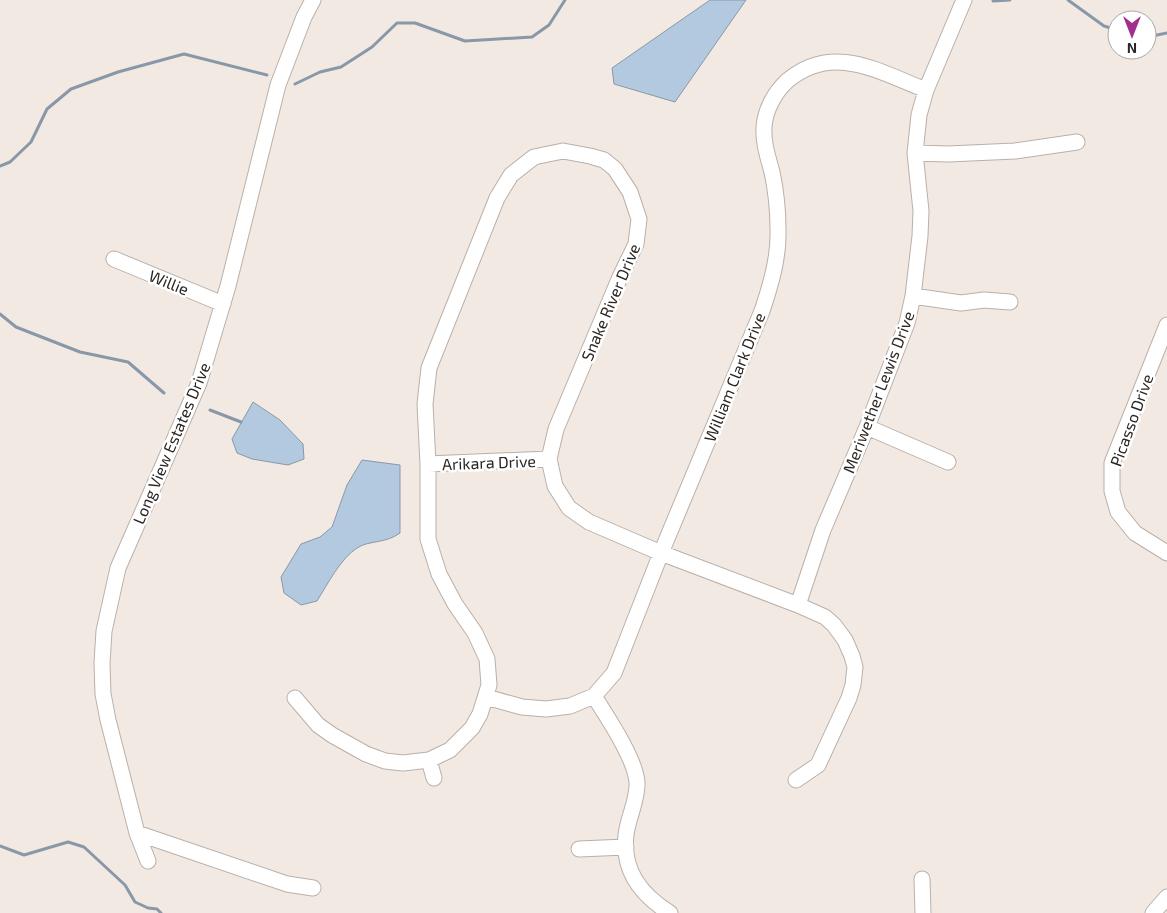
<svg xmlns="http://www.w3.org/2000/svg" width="1167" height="913" viewBox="0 0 1167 913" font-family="'Exo 2',sans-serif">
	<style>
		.water { fill: #b2c9e0; stroke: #8998a8 }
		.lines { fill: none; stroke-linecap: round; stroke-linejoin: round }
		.stream { stroke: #8998a8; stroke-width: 3 }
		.minor-casing { stroke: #b9b0a9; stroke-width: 17 }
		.minor { stroke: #fff; stroke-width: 15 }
		.labels { text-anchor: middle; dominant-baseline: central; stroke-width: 5; stroke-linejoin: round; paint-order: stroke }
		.street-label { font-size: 16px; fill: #2a2624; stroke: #fff }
	</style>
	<rect width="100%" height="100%" fill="#f3e9e3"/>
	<!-- water -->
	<path class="water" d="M710,0H746L675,102L614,84L612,68Z
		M253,402L280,420L303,444L304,459L288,465L252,459L237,453L232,439Z
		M362,460L400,465V533C385,544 369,540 357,548C341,558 327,585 317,601L301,605L284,593L281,577L301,544L320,537L332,527L347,485Z"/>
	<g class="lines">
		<!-- stream -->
		<path class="stream" d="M1068,0L1104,26L1117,30
			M993,1L1010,0
			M1147,37L1167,33
			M295,84L320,72L341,67L372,47L397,23H415L465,41L532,37L549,25L565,0
			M0,166L10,162L31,142L47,109L71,89L118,72L184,54L267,75
			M0,314L16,327L80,352L128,362L164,393
			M210,410L241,422
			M0,846L24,855L68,842L84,847L125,885L135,902L148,908L157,909L161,913"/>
		<defs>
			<path id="minor" d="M915,153L948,154L1015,151L1077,142
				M114,259L223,304
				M913,296L961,303L984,300L1010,302
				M1167,325L1112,463V491L1118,512L1135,533L1167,553
				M867,427L948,462
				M428,464L549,459
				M798,605L823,530L867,427L907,323L913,296L920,236L921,211L915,153L919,115L926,90L964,0
				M594,696C607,717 635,758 637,782C638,800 628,817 626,835C622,871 641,895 670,913
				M486,697L522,707L546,709L570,706L594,696L614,673L661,553L762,311C771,284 779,257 778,229C778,210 776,191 772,172C768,157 763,143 764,127C765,110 775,92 787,81C833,42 879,72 926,90
				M295,698L318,725L332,735L366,754L385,761L403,763L429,760L450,750L472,728L480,714L489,685L487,659L475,633L455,604L439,574L428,539V464L425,404L429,368L497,198L511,175L534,157L563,151L590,156L604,160L615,169L630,192L639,219L636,244L620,277L556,429L549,459L555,486L569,508L589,522L661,553L798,605L825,617L834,625L845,640L852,656L855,667L853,685L849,698L818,765L796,780
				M429,760L434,778
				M137,833L287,884L313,888
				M579,849L626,847
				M148,861L137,833L108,720L103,694L102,663L104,631L118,568L199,383L228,286L278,85L304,17L313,0
				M922,879L923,913
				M1153,913L1167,897"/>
		</defs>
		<!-- minor casing -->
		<use href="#minor" class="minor-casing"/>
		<!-- minor -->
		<use href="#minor" class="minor"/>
	</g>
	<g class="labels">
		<!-- street labels -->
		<g class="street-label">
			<text transform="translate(169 282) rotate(22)">Willie</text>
			<text transform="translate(610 302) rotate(-67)">Snake River Drive</text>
			<text transform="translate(734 377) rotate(-68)">William Clark Drive</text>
			<text transform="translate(878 392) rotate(-69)">Meriwether Lewis Drive</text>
			<text transform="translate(1131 420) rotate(-70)">Picasso Drive</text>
			<text transform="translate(171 443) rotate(-67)">Long View Estates Drive</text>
			<text transform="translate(489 462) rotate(-2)">Arikara Drive</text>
		</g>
	</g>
	<!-- north arrow -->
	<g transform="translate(1132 35) rotate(180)"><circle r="24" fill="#ffffff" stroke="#aaa8a7"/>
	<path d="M0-4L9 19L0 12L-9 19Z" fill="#a1308c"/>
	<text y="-8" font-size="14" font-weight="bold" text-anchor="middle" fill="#2a2624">N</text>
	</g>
</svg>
